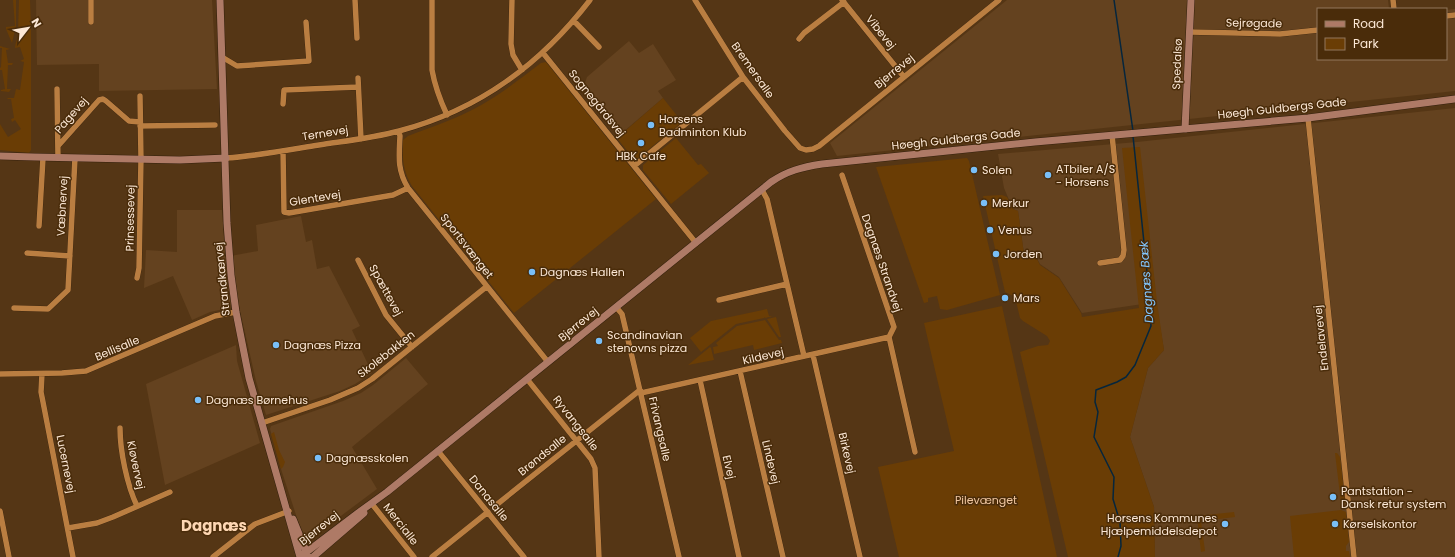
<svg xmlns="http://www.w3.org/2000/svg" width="1455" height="557" viewBox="0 0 1455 557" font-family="Poppins,sans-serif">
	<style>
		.built { fill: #64421f }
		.green { fill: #6a3d05 }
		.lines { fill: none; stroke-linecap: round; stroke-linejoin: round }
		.stream { stroke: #05263d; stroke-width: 1.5 }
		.street-casing { stroke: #33200d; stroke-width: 6 }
		.secondary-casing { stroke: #33200d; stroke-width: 8 }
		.street { stroke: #ba7e41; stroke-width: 5.5 }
		.secondary { stroke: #ae7a66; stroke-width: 7 }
		.poi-dot { fill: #79bff8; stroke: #4a2c0a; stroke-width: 1.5 }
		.labels { text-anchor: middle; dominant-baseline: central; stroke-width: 3; stroke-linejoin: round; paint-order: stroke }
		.street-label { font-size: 11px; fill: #fce8d6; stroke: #4a2c0a }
		.poi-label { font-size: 11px; fill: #fce8d6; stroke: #4a2c0a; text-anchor: start }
		.park-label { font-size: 11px; fill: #f0c6a0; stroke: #4a2c0a }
		.water-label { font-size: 12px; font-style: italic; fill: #83c7fe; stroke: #4a2c0a }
		.district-label { font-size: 15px; font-weight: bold; fill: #fdd6b2; stroke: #4a2c0a }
	</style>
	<rect width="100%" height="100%" fill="#553615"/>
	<!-- built -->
	<path class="built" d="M36,0H212L217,89L99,91V64L37,65Z
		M1007,0H1388L1389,9H1318V59H1446V10L1455,9V91L837,156L830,143Z
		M629,41L639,53L653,44L676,80L658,91L663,98L622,133L584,86L587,77Z
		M1455,108V557H1155L1154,507L1130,437L1148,368L1164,350L1156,302L1082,313L1059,277L1040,264L1034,253L1024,254L1018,211L1013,209L1004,188L998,154L1137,142Z
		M177,210H222L225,257L258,251L256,225L301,216L306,242L312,240L317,269L329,266L360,326L352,330L372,373L355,384L340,391L266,415L256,381L239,306L210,312L192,320L173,276L144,288L146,250L177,252Z
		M236,345L237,361L260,443L165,485L146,384Z
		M406,358L428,384L352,447L377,489L310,539H306L298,521L281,469L270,429L271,426L343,401L361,393L373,385Z"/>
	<!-- green -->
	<path class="green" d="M13,0H16V26L12,43L6,29V27L15,26Z
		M19,0H30L31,25L18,32Z
		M31,27V150L29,153L0,150V124L8,137L21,129L15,120L12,122L11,119L14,118L11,99H7L8,98H14L16,89L20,90L24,62L20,61L24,59L20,47L15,48C16,36 22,33 31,27Z
		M0,46L10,49L6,50L8,63H13L12,65H8L7,89H11L9,92L1,91V90L5,89L2,70H0V68L1,67L2,48H0Z
		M546,62L656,199L514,313L412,186C403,171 402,158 403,140L408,136C434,126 459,118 483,104C504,92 522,77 541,63Z
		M663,98L682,122L638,158H633L617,138Z
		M676,138L698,165L701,164L709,173L671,204L643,170V165Z
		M1140,147L1157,302L1164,350L1148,368L1130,437L1154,507L1155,557H1068L1020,352L1038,346L1048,345L1050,341L1047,336L1023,321L1020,318L1015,297L1005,292L983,196L1002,195L1007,197L1013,209L1018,211L1024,254L1034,253L1040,265L1059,278L1081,313L1082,317L1139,308L1122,148Z
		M967,158L969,161L1000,295L947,310L940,309L937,296L928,298V302L924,303L876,167Z
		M1002,306L1057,557H899L878,467L954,451L924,323Z
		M767,309L769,316H773L765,318L764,317V318L736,324L701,352L690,338L711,321Z
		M776,317L781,337H779L767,319Z
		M765,320L779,340H781L782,343L754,350L753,345L714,354L713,347L718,346L716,343L737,326Z
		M710,347L711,348L714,360L688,365Z
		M274,432L279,450L285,462L283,467L281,469L271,434Z
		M1335,453H1337L1340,457L1345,500L1341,503Z
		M1341,510L1346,512L1349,542L1346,546V551H1349L1350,557H1294L1290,516Z
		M1234,512L1235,517L1201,521L1205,551L1201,552L1197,516Z"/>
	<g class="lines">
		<!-- stream -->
		<path class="stream" d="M1114,0L1133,131
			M1118,557L1121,546L1120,522L1113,499L1114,477L1094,437L1098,412L1095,402L1096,390L1117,382L1126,377L1135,365L1151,326L1147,272L1133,136"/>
		<defs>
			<path id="street" d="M91,0V22
				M355,0L357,38
				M432,0V70C435,87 440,100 447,115
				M512,0L511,44L513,55L522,70
				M695,0L743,77L785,131L800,148L806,150L813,149L819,146L999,0
				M842,0L904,77
				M1393,0L1394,9
				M1446,16L1455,15
				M574,21L599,47
				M1189,32L1280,34L1318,30
				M799,39L804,33L844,2
				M543,53L696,243
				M222,57L237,66L309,61L306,22
				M358,78L361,139
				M57,89L58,158
				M283,104L284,90L358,87
				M1308,118L1354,557
				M140,126L215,125
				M399,132L400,136C399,156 397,170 408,188L548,362
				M58,146L99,100L103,99L106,101L129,121L140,122
				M283,151L284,212L289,213L393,195L408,188
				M226,158C257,156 288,150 319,145C345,141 373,138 399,131C479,110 540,65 590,0
				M634,166L743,77
				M842,175L894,327L889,337L915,452
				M762,190L767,199L804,356
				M39,226L43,158
				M27,253L70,256
				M358,260L386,315L412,347
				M1100,263L1120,260L1123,256L1124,250L1112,135
				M137,278L139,268L141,159L140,96
				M719,300L787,284
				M616,307L622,314L679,557
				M14,308L48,309L68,290L75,158
				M813,355L860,557
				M740,371L783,557
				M0,374L62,373L86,371L215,316L236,312
				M42,374L41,392L43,402L73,557
				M527,379L591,459L595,468L599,557
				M700,380L739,557
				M641,393L889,337
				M262,423L330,400L358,388L372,379L486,287
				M120,428C120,451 127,485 137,506
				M438,451L524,557
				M372,504L414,557
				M495,506L640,390
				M0,511L9,557
				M68,528L97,523L113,517L170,492
				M213,557L255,524L289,511
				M432,557L488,512"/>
			<path id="secondary" d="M220,0L227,223L231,275L236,312L249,378L300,557
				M1185,129L1191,0
				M0,156L34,157L180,160L226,158
				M293,519L308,556
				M300,557L358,513L387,492L771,182C787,171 802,167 822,164L1035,142L1308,118L1455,99
				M313,557L364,513"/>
		</defs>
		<!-- street casing -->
		<use href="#street" class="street-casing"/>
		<!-- secondary casing -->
		<use href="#secondary" class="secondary-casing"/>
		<!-- street -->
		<use href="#street" class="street"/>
		<!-- secondary -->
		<use href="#secondary" class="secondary"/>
	</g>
	<!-- markers -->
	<g class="poi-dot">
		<circle cx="651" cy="125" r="4"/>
		<circle cx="641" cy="143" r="4"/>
		<circle cx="974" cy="170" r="4"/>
		<circle cx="1048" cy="175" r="4"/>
		<circle cx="984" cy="203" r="4"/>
		<circle cx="990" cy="230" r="4"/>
		<circle cx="996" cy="254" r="4"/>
		<circle cx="532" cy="272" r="4"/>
		<circle cx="1005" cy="298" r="4"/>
		<circle cx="599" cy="341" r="4"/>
		<circle cx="276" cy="345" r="4"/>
		<circle cx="198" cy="400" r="4"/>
		<circle cx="318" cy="458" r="4"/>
		<circle cx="1333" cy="497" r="4"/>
		<circle cx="1225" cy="524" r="4"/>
		<circle cx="1335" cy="524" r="4"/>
	</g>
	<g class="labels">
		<!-- street labels -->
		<g class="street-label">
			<text transform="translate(1254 23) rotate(1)">Sejrøgade</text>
			<text transform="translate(881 32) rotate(51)">Vibevej</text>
			<text transform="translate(1177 64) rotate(-88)">Spedalsø</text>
			<text transform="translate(753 70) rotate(55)">Bremersalle</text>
			<text transform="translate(894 71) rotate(-39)">Bjerrevej</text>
			<text transform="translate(597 103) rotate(51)">Sognegårdsvej</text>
			<text transform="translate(1282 108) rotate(-6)">Høegh Guldbergs Gade</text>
			<text transform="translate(71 115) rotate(-49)">Pagevej</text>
			<text transform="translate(325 133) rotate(-9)">Ternevej</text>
			<text transform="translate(956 139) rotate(-6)">Høegh Guldbergs Gade</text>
			<text transform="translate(315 198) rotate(-9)">Glentevej</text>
			<text transform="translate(62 206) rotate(-87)">Væbnervej</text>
			<text transform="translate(130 218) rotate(-89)">Prinsessevej</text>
			<text transform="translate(467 246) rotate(52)">Sportsvænget</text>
			<text transform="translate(882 263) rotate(71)">Dagnæs Strandvej</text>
			<text transform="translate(222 279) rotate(-96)">Strandkærvej</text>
			<text transform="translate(386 290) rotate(61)">Spættevej</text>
			<text transform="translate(578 324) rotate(-39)">Bjerrevej</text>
			<text transform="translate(1321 338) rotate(-96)">Endelavevej</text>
			<text transform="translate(117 348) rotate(-23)">Bellisalle</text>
			<text transform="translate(386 354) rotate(-38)">Skolebakken</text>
			<text transform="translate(763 356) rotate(-13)">Kildevej</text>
			<text transform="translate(576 423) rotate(52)">Ryvangsalle</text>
			<text transform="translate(660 429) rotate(77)">Frivangsalle</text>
			<text transform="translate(847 453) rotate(77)">Birkevej</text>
			<text transform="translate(542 455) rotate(-39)">Brøndsalle</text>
			<text transform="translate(771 462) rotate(77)">Lindevej</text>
			<text transform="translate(66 464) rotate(79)">Lucernevej</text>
			<text transform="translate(136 465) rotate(78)">Kløvervej</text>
			<text transform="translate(729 467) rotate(77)">Elvej</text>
			<text transform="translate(489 498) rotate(51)">Danasalle</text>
			<text transform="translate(401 524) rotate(52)">Mercialle</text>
			<text transform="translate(319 528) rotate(-38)">Bjerrevej</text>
		</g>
		<!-- poi labels -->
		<g class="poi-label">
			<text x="659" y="119">Horsens<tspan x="659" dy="13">Badminton Klub</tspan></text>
			<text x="641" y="156" text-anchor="middle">HBK Cafe</text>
			<text x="1056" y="169">ATbiler A/S<tspan x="1056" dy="13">- Horsens</tspan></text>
			<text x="982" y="170">Solen</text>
			<text x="992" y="203">Merkur</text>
			<text x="998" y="230">Venus</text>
			<text x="1004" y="254">Jorden</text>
			<text x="540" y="272">Dagnæs Hallen</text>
			<text x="1013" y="298">Mars</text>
			<text x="607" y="335">Scandinavian<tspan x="607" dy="13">stenovns pizza</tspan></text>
			<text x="284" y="345">Dagnæs Pizza</text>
			<text x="206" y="400">Dagnæs Børnehus</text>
			<text x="326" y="458">Dagnæsskolen</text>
			<text x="1341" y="491">Pantstation -<tspan x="1341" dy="13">Dansk retur system</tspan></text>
			<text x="1217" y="518" text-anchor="end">Horsens Kommunes<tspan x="1217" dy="13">Hjælpemiddelsdepot</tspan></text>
			<text x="1343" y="524">Kørselskontor</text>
		</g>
		<!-- park labels -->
		<g class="park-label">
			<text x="986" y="500">Pilevænget</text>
		</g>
		<!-- water labels -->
		<g class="water-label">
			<text transform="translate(1146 282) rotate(-94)">Dagnæs Bæk</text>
		</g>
		<!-- district labels -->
		<g class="district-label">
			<text x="214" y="525">Dagnæs</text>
		</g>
	</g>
	<!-- legend -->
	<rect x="1317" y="8" width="130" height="52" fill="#4a2c0a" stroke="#91775c"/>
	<rect x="1325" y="21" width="20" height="6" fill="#ae7a66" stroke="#91775c"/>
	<text x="1353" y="28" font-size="12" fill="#fce8d6">Road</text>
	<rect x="1325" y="38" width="20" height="12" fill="#6a3d05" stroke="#91775c"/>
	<text x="1353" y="48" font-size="12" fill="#fce8d6">Park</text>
	<!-- north arrow -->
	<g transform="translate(28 28) rotate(59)" stroke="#4a2c0a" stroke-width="3" paint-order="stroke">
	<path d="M0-3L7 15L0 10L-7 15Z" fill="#fce8d6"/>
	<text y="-6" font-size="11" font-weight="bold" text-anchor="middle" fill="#fce8d6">N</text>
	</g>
</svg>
